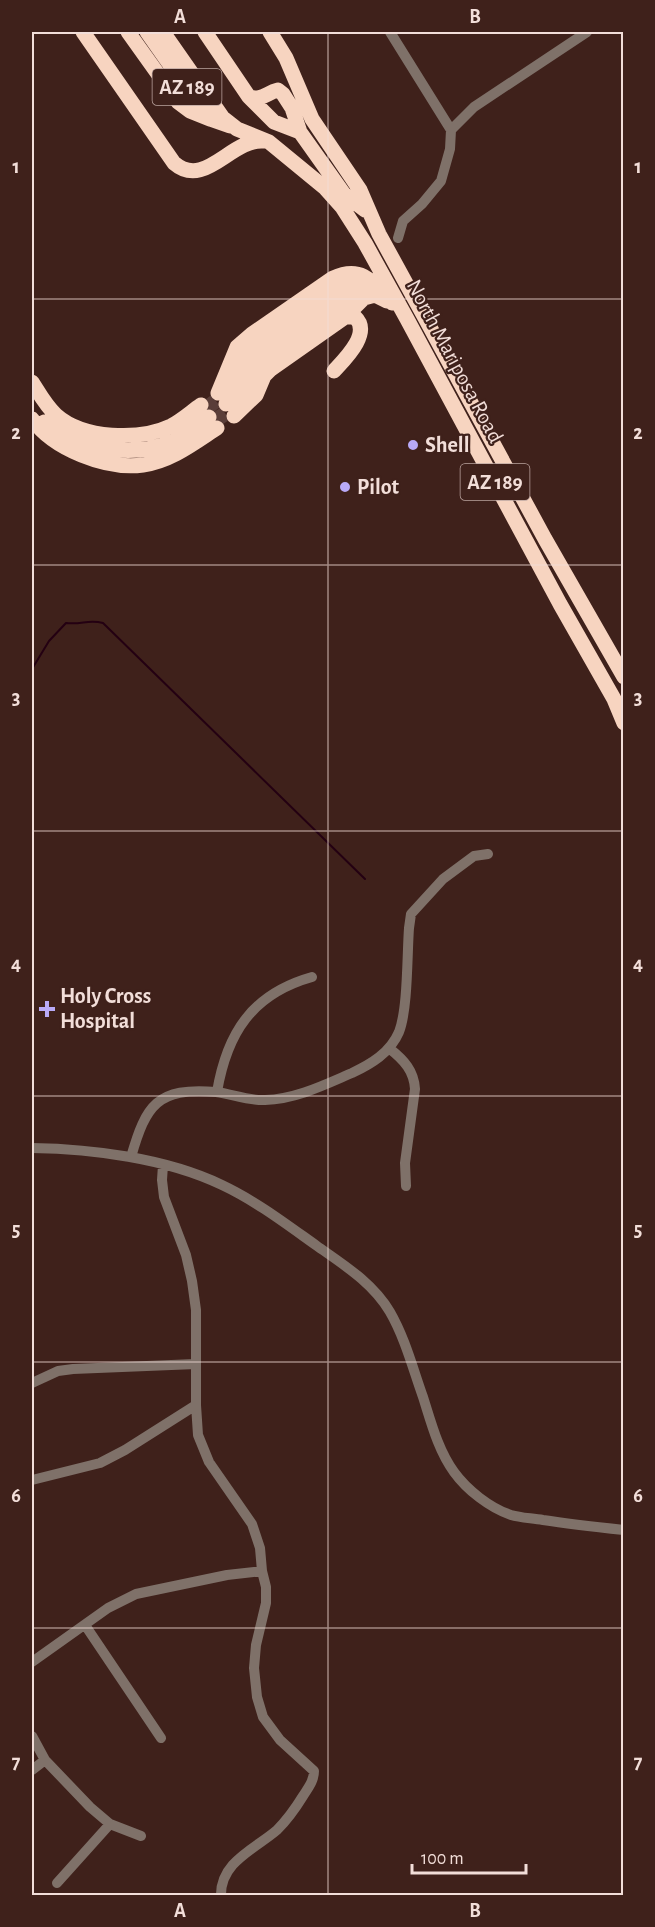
<svg xmlns="http://www.w3.org/2000/svg" width="655" height="1927" viewBox="0 0 655 1927" font-family="'Alegreya Sans',sans-serif">
	<style>
		.lines { fill: none; stroke-linecap: round; stroke-linejoin: round }
		.stream { stroke: #240012; stroke-width: 2 }
		.highway-tunnel { stroke: #5a3d38; stroke-width: 15; stroke-dasharray: 15 8; stroke-linecap: butt }
		.minor { stroke: #7f7169; stroke-width: 10 }
		.highway { stroke: #f7d4c0; stroke-width: 15 }
		.grid { fill: none; stroke: #f2ded9; stroke-width: 1.5; stroke-opacity: 0.55 }
		.poi-dot { fill: #b9aaf7; stroke: #3f211b; stroke-width: 2 }
		.labels { text-anchor: middle; dominant-baseline: central; stroke-width: 4.5; stroke-linejoin: round; paint-order: stroke }
		.shield { fill: #3f211b; stroke: #bca5a0; stroke-width: 1.5 }
		.shield-label { font-size: 21px; font-weight: bold; fill: #f2ded9 }
		.street-label { font-size: 22px; fill: #f2ded9; stroke: #3f211b }
		.poi-label { font-size: 22px; font-weight: bold; fill: #f2ded9; stroke: #3f211b; text-anchor: start }
		.neatline { fill: none; stroke: #f2ded9; stroke-width: 2 }
		.grid-label { font-size: 20px; text-anchor: middle; font-weight: bold; fill: #f2ded9 }
	</style>
	<rect width="100%" height="100%" fill="#3f211b"/>
	<g class="lines">
		<!-- stream -->
		<path class="stream" d="M32,669L49,641L66,623C82,625 88,619 103,623L365,879"/>
		<!-- highway-tunnel -->
		<path class="highway-tunnel" d="M204,410L221,397
			M213,422L230,410"/>
		<!-- minor -->
		<path class="minor" d="M390,32L451,130L450,149L441,181L422,204L403,221L398,238
			M451,130L474,107L587,32
			M390,1049C404,1060 414,1071 415,1089L405,1163L406,1186
			M217,1092C227,1033 252,994 312,977
			M32,1148C92,1149 166,1158 222,1185C256,1201 286,1224 317,1246C344,1265 373,1283 390,1312C405,1338 413,1369 423,1397C431,1422 438,1450 454,1472C467,1490 490,1508 511,1515C521,1518 532,1518 543,1520C569,1524 596,1527 624,1530
			M131,1157C146,1105 157,1087 216,1092C232,1094 248,1101 265,1100C296,1099 324,1085 352,1073C371,1064 390,1053 399,1032C408,1009 407,955 409,928L411,914L443,879L474,856L488,854
			M163,1165L162,1180L164,1197L186,1255L192,1281L196,1310V1405L198,1435L209,1462L252,1524L260,1548L262,1571L266,1587V1603L256,1645L254,1668L257,1697L263,1717L280,1740L314,1771C314,1781 308,1788 303,1796C295,1809 287,1820 277,1830C255,1849 220,1862 221,1896
			M32,1383L58,1371L73,1369L196,1364
			M32,1480L100,1463L125,1450L196,1405
			M85,1625L161,1738
			M32,1662L108,1608L136,1594L227,1575L262,1571
			M32,1736L45,1760L90,1807L110,1824L141,1836
			M32,1770L45,1760
			M57,1883L110,1824"/>
		<!-- highway -->
		<path class="highway" d="M83,32L174,163C205,190 231,138 264,141
			M128,32L178,102L190,111L210,119
			M147,32L204,113L210,119L230,126
			M163,32L223,118L237,129L269,142L325,188L342,207L365,243L407,319L560,604L614,699L624,723
			M205,32L249,97C262,101 266,93 278,90L283,94L292,108L300,132L344,194L365,210
			M270,32L286,58L312,119L360,190L379,234L425,318L545,539L624,677
			M249,97L274,122L300,132
			M334,371C345,359 372,333 355,317H345
			M32,382C39,393 46,406 56,415C83,439 139,441 171,426C181,421 191,412 201,405
			M218,393L237,347L252,334L333,278C362,265 373,282 392,303
			M236,399L245,390L253,371L265,357L350,298L361,293
			M226,404L232,395L238,371L246,356L261,342L348,283L357,281L364,284
			M234,416L256,395L264,376L271,369L345,317L364,298L375,295L387,301
			M32,419C53,449 106,470 143,465C171,461 194,443 217,428
			M44,422C85,447 126,461 174,441C186,435 198,424 209,417"/>
	</g>
	<!-- grid -->
	<path class="grid" d="M328,32V1896M32,299H624M32,565H624M32,831H624M32,1096H624M32,1362H624M32,1628H624"/>
	<!-- markers -->
	<g class="poi-dot">
		<circle cx="413" cy="445" r="6"/>
		<circle cx="345" cy="487" r="6"/>
		<path d="M44 1000h6v6h6v6h-6v6h-6v-6h-6v-6h6z"/>
	</g>
	<g class="labels">
		<!-- shield labels -->
		<g class="shield">
			<rect x="152.5" y="69" width="69" height="36" rx="4.5"/>
			<rect x="460.5" y="464" width="69" height="36" rx="4.5"/>
		</g>
		<g class="shield-label">
			<text x="187" y="87">AZ 189</text>
			<text x="495" y="482">AZ 189</text>
		</g>
		<!-- street labels -->
		<g class="street-label">
			<text transform="translate(455 361) rotate(62)">North Mariposa Road</text>
		</g>
		<!-- poi labels -->
		<g class="poi-label">
			<text x="425" y="445">Shell</text>
			<text x="357" y="487">Pilot</text>
			<text x="60" y="996">Holy Cross<tspan x="60" dy="25">Hospital</tspan></text>
		</g>
	</g>
	<!-- border -->
	<rect width="655" height="1927" fill="none" stroke="#3f211b" stroke-width="66"/>
	<!-- scale -->
	<path d="M412 1864v9h114v-9" fill="none" stroke="#f2ded9" stroke-width="3"/>
	<text x="421" y="1864" font-size="18" fill="#f2ded9" stroke="#3f211b" stroke-width="4.5" paint-order="stroke">100 m</text>
	<rect x="33" y="33" width="589" height="1861" class="neatline"/>
	<g class="grid-label">
		<text x="180" y="23">A</text>
		<text x="475" y="23">B</text>
		<text x="16" y="173">1</text>
		<text x="638" y="173">1</text>
		<text x="16" y="439">2</text>
		<text x="638" y="439">2</text>
		<text x="16" y="704">3</text>
		<text x="638" y="704">3</text>
		<text x="16" y="970">4</text>
		<text x="638" y="970">4</text>
		<text x="16" y="1236">5</text>
		<text x="638" y="1236">5</text>
		<text x="16" y="1502">6</text>
		<text x="638" y="1502">6</text>
		<text x="16" y="1768">7</text>
		<text x="638" y="1768">7</text>
		<text x="180" y="1917">A</text>
		<text x="475" y="1917">B</text>
	</g>
</svg>
